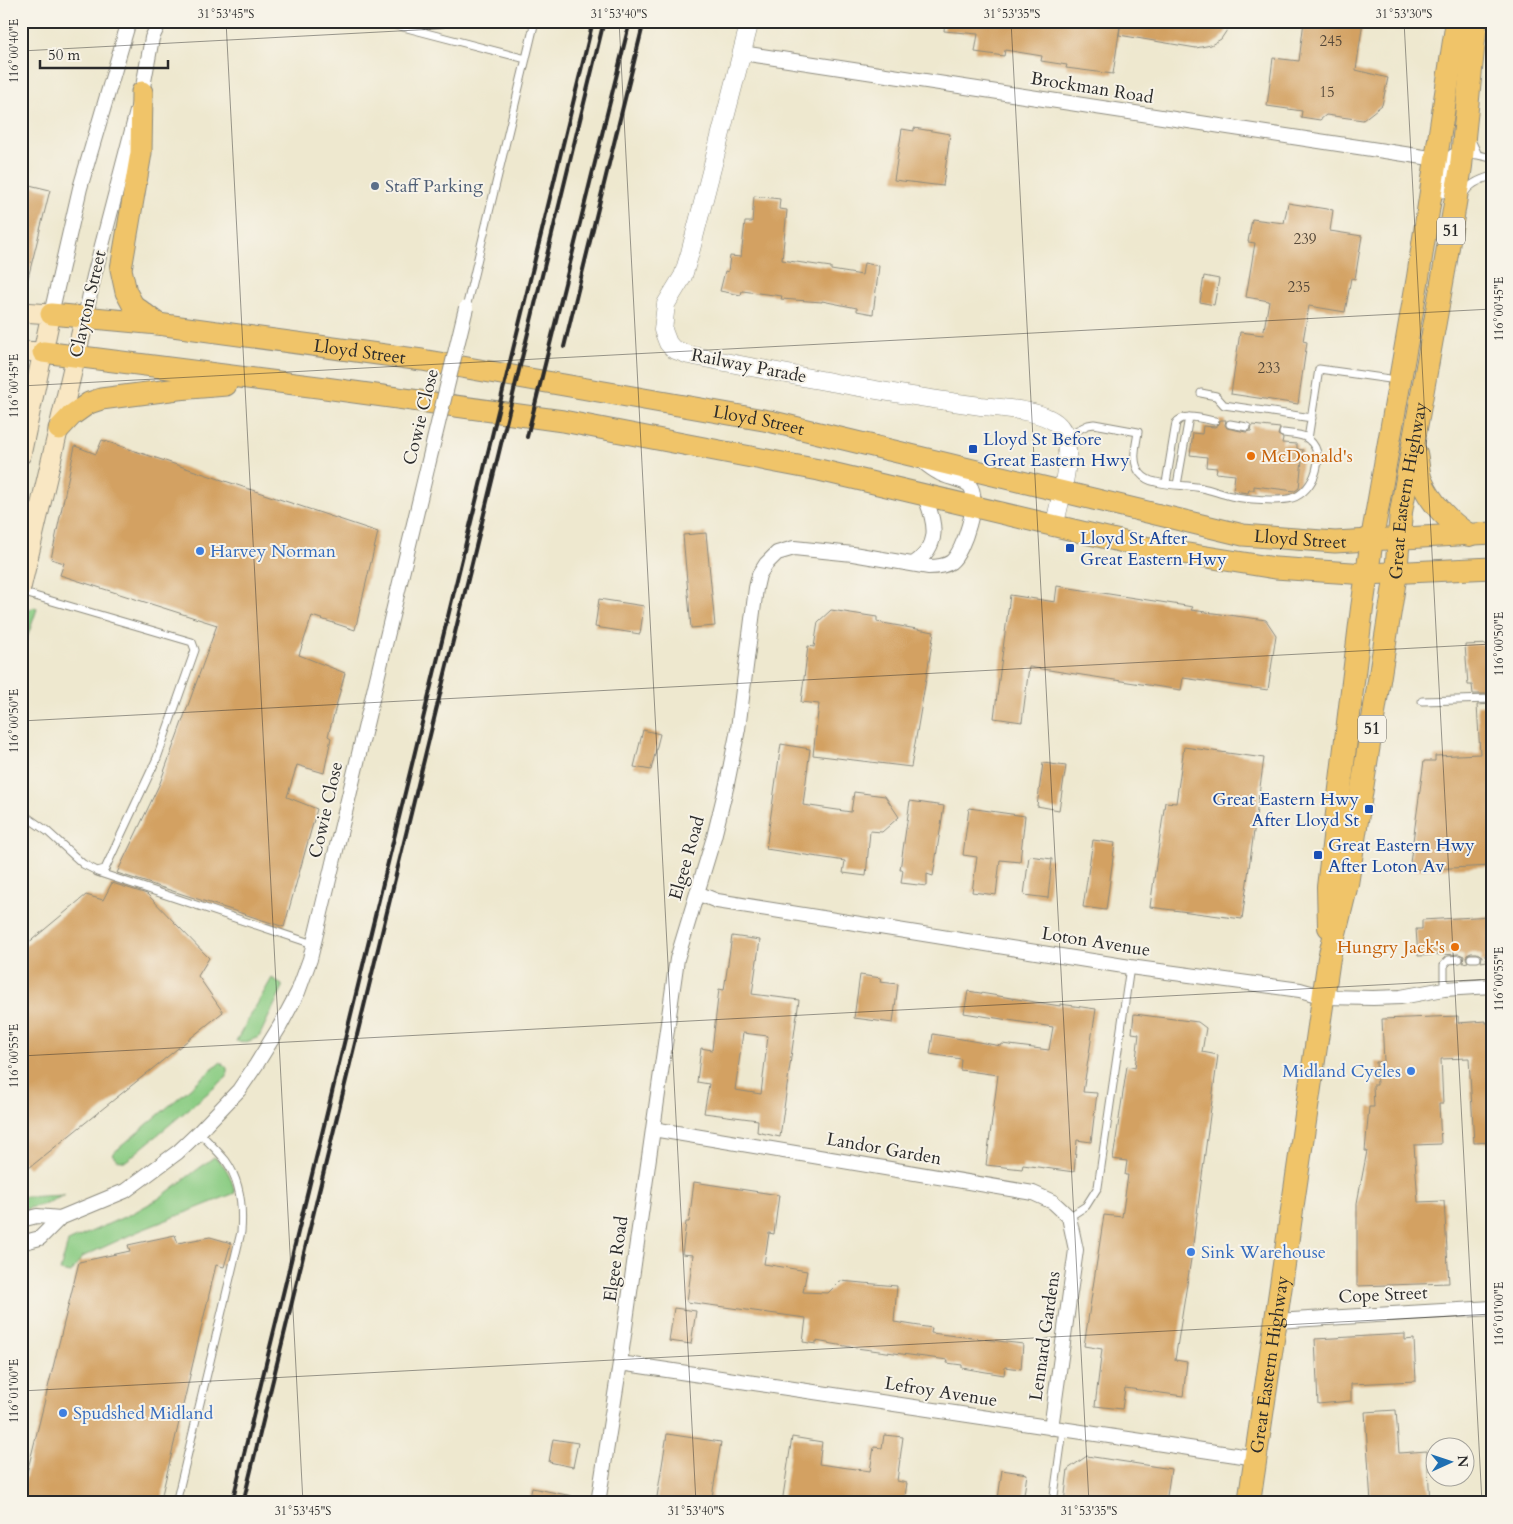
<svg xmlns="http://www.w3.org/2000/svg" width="1513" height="1524" viewBox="0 0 1513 1524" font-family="Cardo,serif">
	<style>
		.green { fill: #8dcd85; stroke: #5c7c58 }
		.building { fill: #d3a162; fill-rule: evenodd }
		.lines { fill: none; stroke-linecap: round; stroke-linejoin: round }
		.service-casing { stroke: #8c8a7d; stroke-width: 9 }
		.minor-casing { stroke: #8c8a7d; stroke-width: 16 }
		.tertiary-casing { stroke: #8c8a7d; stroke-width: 19 }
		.secondary-casing { stroke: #8c8a7d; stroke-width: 21 }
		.primary-casing { stroke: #8c8a7d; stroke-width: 23 }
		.trunk-casing { stroke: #8c8a7d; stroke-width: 24 }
		.service { stroke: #fff; stroke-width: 7 }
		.minor { stroke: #fff; stroke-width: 14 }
		.tertiary { stroke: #fff; stroke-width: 18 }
		.secondary { stroke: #f9e7c3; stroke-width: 19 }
		.primary { stroke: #f0c469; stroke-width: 21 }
		.trunk { stroke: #f0c469; stroke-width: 22 }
		.rail { stroke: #2b2b2b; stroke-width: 4 }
		.minor-bridge-casing { stroke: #8c8a7d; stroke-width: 16; stroke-linecap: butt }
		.minor-bridge { stroke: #fff; stroke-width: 14 }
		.ticks { fill: none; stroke: #2b2b2b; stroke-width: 1; stroke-opacity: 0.45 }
		.service-dot { fill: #5c6f8a; stroke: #f7f3e8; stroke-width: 2 }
		.transit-dot { fill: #1a4fb4; stroke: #f7f3e8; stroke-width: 2 }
		.food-dot { fill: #e8710a; stroke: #f7f3e8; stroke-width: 2 }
		.shop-dot { fill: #3f7fe0; stroke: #f7f3e8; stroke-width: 2 }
		.labels { text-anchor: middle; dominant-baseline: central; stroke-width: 4; stroke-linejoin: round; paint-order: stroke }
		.number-label { font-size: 15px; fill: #554839 }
		.shield { fill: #f7f3e8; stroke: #686764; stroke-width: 1 }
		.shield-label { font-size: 16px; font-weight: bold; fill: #2b2b2b }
		.street-label { font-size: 18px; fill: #2b2b2b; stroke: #f7f3e8 }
		.service-label { font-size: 18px; fill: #4e5e75; stroke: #f7f3e8; text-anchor: start }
		.transit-label { font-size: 18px; fill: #164399; stroke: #f7f3e8; text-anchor: start }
		.food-label { font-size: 18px; fill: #c56008; stroke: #f7f3e8; text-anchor: start }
		.shop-label { font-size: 18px; fill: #366cbe; stroke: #f7f3e8; text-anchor: start }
		.neatline { fill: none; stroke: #2b2b2b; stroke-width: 2 }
		.ticks-label { font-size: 12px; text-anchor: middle; fill: #2b2b2b }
	</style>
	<rect width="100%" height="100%" fill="#f7f3e8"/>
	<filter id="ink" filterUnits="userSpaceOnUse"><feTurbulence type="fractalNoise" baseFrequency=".02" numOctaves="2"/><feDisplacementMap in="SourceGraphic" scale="10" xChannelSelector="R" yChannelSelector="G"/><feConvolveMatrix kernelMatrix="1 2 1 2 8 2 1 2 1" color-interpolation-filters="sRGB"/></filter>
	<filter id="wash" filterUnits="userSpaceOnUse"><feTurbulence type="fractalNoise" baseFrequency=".0096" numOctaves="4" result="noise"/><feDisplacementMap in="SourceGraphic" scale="20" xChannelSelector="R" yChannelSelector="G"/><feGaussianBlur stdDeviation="1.12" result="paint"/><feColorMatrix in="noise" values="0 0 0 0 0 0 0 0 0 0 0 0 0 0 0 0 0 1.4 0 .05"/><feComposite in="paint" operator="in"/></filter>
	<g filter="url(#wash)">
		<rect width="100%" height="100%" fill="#eee8cf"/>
		<!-- green -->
		<path class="green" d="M35,607L37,609L21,655V626L30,609Z
			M272,978L282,985V989L259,1037L246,1042L236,1041Z
			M221,1062L227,1068V1077L126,1161C119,1162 116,1159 112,1154Z
			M214,1157C226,1164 232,1179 235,1193L139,1231L82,1257L71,1273L60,1271L68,1242L133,1213L158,1199Z
			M65,1195L42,1205L21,1210V1197Z"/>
		<g id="blocks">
			<!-- building -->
			<path class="building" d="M945,21H1079L1120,26L1113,74L1066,68L1067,65L1041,61L1042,56L1005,50L1004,56L975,52L978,34L944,31Z
				M1121,21H1233L1221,39L1211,45L1196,48L1119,35Z
				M1304,21H1363L1356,70L1388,78L1382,105L1363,120L1326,115L1320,120L1301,117L1302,111L1267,106L1273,58L1299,61Z
				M914,128L950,134L943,186L894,180L902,129L914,131Z
				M21,183L50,190L26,286H21Z
				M754,196L780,199L779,209L787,210L782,260L831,267V270L862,275L864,263L879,266L873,314L857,311V308L822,301V302L781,299L782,296L742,291L741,295L720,291L725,271L728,272L730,256L741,257L745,222H752Z
				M1288,203L1333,210L1330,231L1362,236L1355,279L1351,278L1345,312L1309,306L1303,341L1307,342L1298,404L1231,394L1240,332L1263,335L1269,301L1246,297L1255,243L1248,242L1252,219L1284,223Z
				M1204,276L1219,279L1214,305L1200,302Z
				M1220,420H1226L1225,425L1227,428L1246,432L1251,431L1252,425L1280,428L1278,435L1283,438L1282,443L1297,444V449L1303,450L1299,488L1295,491L1254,486V490H1249L1248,493L1233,491L1235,475L1216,473L1217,468L1206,467L1207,457L1190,455L1193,433L1202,434L1203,426L1215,427L1219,424Z
				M102,440L378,532L355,630L312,616L299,655L345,673L328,736L331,738L324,773L297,765L287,797L317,809L284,927L117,873L160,783L217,625L60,575L64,563L51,559L75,446L96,454Z
				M706,533L715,626L691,628L683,535Z
				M1057,586L1193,607L1191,610L1266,620L1276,635L1268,690L1183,678L1181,690L1029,667L1022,722L994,718L1010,595L1055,602Z
				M599,599L644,606L640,634L595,627Z
				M831,610L877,617V622L934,632L911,767L813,755L819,704L801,702L808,646L814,647L818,622Z
				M1492,644V694H1473L1472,685H1468L1465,645Z
				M1492,704V866L1409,870L1424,761H1435V756L1480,754L1477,705Z
				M643,730L660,734L651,770L634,767Z
				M781,744L810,749L803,805L851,812L854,792L885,796L899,817L882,832L870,831L866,876L843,873L845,861L766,849Z
				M1184,747L1264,758L1242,919L1150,907L1165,802L1176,803Z
				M1043,763L1066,766L1059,810L1037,806Z
				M910,801L944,806L933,876L927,874V886L901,883L903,870H900Z
				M969,808L1025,816L1020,862L1000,860L996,895L972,892L977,857L963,855Z
				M1093,840L1115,843L1106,910L1083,907Z
				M1029,856L1052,859L1048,898L1024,895Z
				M112,883L147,894L209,958L198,976L223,1012L29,1168L21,1160V949L86,895L103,900Z
				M1492,916V952L1485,955L1487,961L1481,962L1482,956L1477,953H1471L1467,955L1466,958L1468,962L1463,963L1464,956L1459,954L1418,956L1416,929H1422V920Z
				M732,936L760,940L752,994L799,1000L780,1137L757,1132L758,1120L704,1113L709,1084L697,1082L701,1048L712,1050L719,989L724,990ZM743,1033L768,1036L761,1094L735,1090Z
				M860,975L881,978L880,982L898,984L893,1023L854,1018Z
				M968,991L1060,1006V1004L1096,1009L1083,1092L1097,1093L1091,1142L1077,1140L1074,1172L1023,1165L1022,1169L986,1165L998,1075L960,1070L961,1059L930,1054L933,1034L1001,1046L1002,1044L1049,1050L1053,1027L964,1013Z
				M1134,1014L1198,1022L1206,1028L1202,1052L1218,1055L1191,1259L1175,1360L1187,1362L1183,1396L1125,1388L1122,1409L1095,1406L1102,1349L1084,1346L1104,1215L1122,1217L1128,1175H1125L1127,1161L1113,1159L1127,1066L1135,1068L1139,1034L1132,1033Z
				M1458,1016V1023L1486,1021V1023H1492V1142L1474,1143L1469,1058L1441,1059L1443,1104H1439L1441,1144L1414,1145L1418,1202L1444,1201L1449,1283L1357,1286V1203L1367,1151H1365L1369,1107H1374L1373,1085H1377L1376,1062H1384L1382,1019Z
				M694,1182L779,1195L774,1234L769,1233L764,1264L807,1271L803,1292L828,1293L840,1281L897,1286L894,1322L932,1328L931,1333L1023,1344L1021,1369L1005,1367L1004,1375L962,1368V1365L947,1363L948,1360L856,1348L816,1341V1344L803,1342L806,1318L687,1302L693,1255L682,1254L686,1222H689Z
				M175,1235L178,1243L210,1237L231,1243L224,1267L216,1265L160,1503H21V1497L79,1262L130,1251L128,1245Z
				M674,1308L696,1311L691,1344L669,1341Z
				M1405,1334V1340L1414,1339L1416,1381L1351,1384V1401L1318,1404L1315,1339Z
				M1396,1410L1399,1453L1427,1451L1430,1503H1371L1365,1412Z
				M667,1434L721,1442L711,1503H656Z
				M884,1435L903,1437L897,1481L907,1483L904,1503H782L792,1437L822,1442L819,1464L870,1471L874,1447L882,1448Z
				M553,1439L578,1443L573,1467L549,1462Z
				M1087,1456L1171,1469L1166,1503H1064L1068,1469Z
				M1002,1470L1027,1474L1023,1502L998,1499Z
				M532,1488L572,1496L571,1503H529Z"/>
		</g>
	</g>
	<g filter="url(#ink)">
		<use href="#blocks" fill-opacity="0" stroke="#8c8a7d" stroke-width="1"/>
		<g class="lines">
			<defs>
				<path id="service" d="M380,21L526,59
					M1471,140L1478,155L1492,158
					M1442,194L1449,156L1452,153L1478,155
					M1464,194C1469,184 1481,179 1492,176
					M466,308L535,21
					M1201,393L1216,396L1224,405L1312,418
					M1230,424L1247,427
					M1065,436L1088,425L1094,424L1138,432C1136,446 1131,461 1140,473C1144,478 1150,481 1156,482C1171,486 1187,485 1202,488C1212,490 1221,494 1231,496C1244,499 1280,502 1292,498C1314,492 1330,451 1305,437C1300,434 1290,434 1283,433
					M1308,439L1319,369L1397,380
					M1166,483L1176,423C1184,412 1203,419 1215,421
					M1177,485L1189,417
					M21,592L192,642L195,650L157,758L105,869L97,871L83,864L47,831L21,813
					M1422,701L1491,699
					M97,872L313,944
					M1490,957H1492
					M1471,958H1477
					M1444,989V965L1449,960L1459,959
					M1069,1217L1086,1206L1098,1187L1130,967
					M176,1503L241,1232C243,1207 241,1182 226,1161C218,1151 208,1142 199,1132
					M1053,1503L1063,1430"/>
				<path id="minor" d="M742,53L1437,159
					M51,314L80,188L129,21
					M85,317L94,276L142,92L152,38L160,21
					M913,564C941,546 936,523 924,495
					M697,893L717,901L1130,967L1300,990L1324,997L1373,998L1401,997L1444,989L1492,986
					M653,1129L1033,1193L1053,1202L1069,1217L1076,1250L1051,1428
					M21,1220L37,1216L60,1218
					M21,1243L40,1238L60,1218L125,1191L178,1152L199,1132L239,1090L256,1065L280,1026L298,992L310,959L428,465
					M1276,1321L1492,1308
					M620,1363L1256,1458
					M598,1503L620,1363L677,959L714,837L727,784L738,729L756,588L759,575L766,564L777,553L794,548L853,554L929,567C936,567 945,566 951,562C964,552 980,498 970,486C965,480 947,478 939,473C933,470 928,466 923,462"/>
				<path id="tertiary" d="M750,21L690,253L683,276L666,304L663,330L668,343L673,349L689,355C786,374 883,393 981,406C1002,408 1047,410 1060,427C1077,447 1059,503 1054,527"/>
				<path id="secondary" d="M21,312L51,314L21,455
					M21,351L43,352
					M21,588L85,317"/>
				<g id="primary">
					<path d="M142,92L141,153L121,269L126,292L133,305L158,324"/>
					<path id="s1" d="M51,314L158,324L422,360L769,421L1243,535L1335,542L1492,533"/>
					<path d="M43,352L318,387L563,421L819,470L1145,547L1275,568L1367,574L1492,568"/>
					<path d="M59,429L72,415L89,403L101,399L178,389L226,385"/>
				</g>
				<g id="trunk">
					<path d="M1416,453C1418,462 1418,472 1421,480C1430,502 1449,522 1469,535"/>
					<path d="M1329,927L1328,887L1362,608L1372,539L1418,277L1457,21"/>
					<path id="s2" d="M1249,1503L1329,958L1347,884L1396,573L1401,512L1445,266L1461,166L1476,21"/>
				</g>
			</defs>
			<!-- service casing -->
			<use href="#service" class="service-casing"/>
			<!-- minor casing -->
			<use href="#minor" class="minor-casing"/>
			<!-- tertiary casing -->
			<use href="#tertiary" class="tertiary-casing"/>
			<!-- secondary casing -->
			<use href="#secondary" class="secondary-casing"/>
			<!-- primary casing -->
			<use href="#primary" class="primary-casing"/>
			<!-- trunk casing -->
			<use href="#trunk" class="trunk-casing"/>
			<!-- service -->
			<use href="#service" class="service"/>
			<!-- minor -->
			<use href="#minor" class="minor"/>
			<!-- tertiary -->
			<use href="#tertiary" class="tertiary"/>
			<!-- secondary -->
			<use href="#secondary" class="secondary"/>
			<!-- primary -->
			<use href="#primary" class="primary"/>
			<!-- trunk -->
			<use href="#trunk" class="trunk"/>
			<!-- rail -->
			<path class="rail" d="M564,347L644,21
				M527,437L630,21
				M232,1503L593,21
				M243,1503L604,21"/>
			<defs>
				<path id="minor-bridge" d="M428,465L466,308"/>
			</defs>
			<!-- minor-bridge casing -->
			<use href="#minor-bridge" class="minor-bridge-casing"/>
			<!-- minor-bridge -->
			<use href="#minor-bridge" class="minor-bridge"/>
		</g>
	</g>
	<!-- ticks -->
	<path class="ticks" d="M226,21L303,1503M619,21L696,1503M1011,21L1089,1503M1404,21L1482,1503M21,51L587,21M21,386L1492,309M21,721L1492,644M21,1056L1492,979M21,1391L1492,1314"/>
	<!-- markers -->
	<circle class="service-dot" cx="375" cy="186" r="5"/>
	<g class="transit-dot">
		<rect x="968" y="444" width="10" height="10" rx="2.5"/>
		<rect x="1065" y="543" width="10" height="10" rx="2.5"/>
		<rect x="1364" y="804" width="10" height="10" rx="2.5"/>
		<rect x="1313" y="850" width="10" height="10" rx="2.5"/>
	</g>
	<g class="food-dot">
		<circle cx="1251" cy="456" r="5"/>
		<circle cx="1455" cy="947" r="5"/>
	</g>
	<g class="shop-dot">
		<circle cx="200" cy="551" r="5"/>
		<circle cx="1411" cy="1071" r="5"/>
		<circle cx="1191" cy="1252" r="5"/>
		<circle cx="63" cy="1413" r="5"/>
	</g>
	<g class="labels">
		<!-- number labels -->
		<g class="number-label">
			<text x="1331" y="41">245</text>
			<text x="1327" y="92">15</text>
			<text x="1305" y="239">239</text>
			<text x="1299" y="287">235</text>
			<text x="1269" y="368">233</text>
		</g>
		<!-- shield labels -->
		<g class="shield">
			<rect x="1437" y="217.5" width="28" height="27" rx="4"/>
			<rect x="1358" y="715.5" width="28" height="27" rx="4"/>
		</g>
		<g class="shield-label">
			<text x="1451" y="231">51</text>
			<text x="1372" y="729">51</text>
		</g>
		<!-- street labels -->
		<g class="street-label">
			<text transform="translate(1092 88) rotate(9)">Brockman Road</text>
			<text transform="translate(88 304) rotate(-77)">Clayton Street</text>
			<text stroke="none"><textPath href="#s1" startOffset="311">Lloyd Street</textPath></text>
			<text transform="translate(749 366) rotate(11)">Railway Parade</text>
			<text transform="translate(421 417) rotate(-76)">Cowie Close</text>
			<text stroke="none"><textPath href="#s1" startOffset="716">Lloyd Street</textPath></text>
			<text stroke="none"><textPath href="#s2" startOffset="1025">Great Eastern Highway</textPath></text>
			<text stroke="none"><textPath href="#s1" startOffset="1271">Lloyd Street</textPath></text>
			<text transform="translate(326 810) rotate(-77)">Cowie Close</text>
			<text transform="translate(687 858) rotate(-74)">Elgee Road</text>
			<text transform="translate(1096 942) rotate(9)">Loton Avenue</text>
			<text transform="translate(884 1149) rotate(10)">Landor Garden</text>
			<text transform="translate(616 1259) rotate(-82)">Elgee Road</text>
			<text transform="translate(1383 1295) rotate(-3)">Cope Street</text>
			<text transform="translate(1045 1336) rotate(-82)">Lennard Gardens</text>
			<text stroke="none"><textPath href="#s2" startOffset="140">Great Eastern Highway</textPath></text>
			<text transform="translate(941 1392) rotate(9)">Lefroy Avenue</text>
		</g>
		<!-- service labels -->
		<g class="service-label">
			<text x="385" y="186">Staff Parking</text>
		</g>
		<!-- transit labels -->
		<g class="transit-label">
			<text x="983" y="439">Lloyd St Before<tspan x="983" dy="21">Great Eastern Hwy</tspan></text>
			<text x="1080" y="538">Lloyd St After<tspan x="1080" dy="21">Great Eastern Hwy</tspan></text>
			<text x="1359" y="799" text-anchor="end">Great Eastern Hwy<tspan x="1359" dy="21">After Lloyd St</tspan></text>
			<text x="1328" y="845">Great Eastern Hwy<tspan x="1328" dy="21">After Loton Av</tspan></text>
		</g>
		<!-- food labels -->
		<g class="food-label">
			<text x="1261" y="456">McDonald's</text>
			<text x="1445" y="947" text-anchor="end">Hungry Jack's</text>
		</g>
		<!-- shop labels -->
		<g class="shop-label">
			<text x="210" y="551">Harvey Norman</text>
			<text x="1401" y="1071" text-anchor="end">Midland Cycles</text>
			<text x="1201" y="1252">Sink Warehouse</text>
			<text x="73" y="1413">Spudshed Midland</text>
		</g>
	</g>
	<!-- margin -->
	<rect width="1513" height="1524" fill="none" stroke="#f7f3e8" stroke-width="55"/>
	<!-- north arrow -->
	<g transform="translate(1450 1462) rotate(87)"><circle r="24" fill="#f7f3e8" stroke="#a5a39c"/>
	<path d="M0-4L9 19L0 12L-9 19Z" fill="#1f6fb2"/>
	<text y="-8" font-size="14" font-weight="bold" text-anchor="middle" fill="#2b2b2b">N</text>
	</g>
	<!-- scale -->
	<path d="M40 60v8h128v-8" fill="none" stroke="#2b2b2b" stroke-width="2.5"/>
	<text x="48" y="60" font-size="15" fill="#2b2b2b" stroke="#f7f3e8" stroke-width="4" paint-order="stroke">50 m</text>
	<rect x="28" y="28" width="1458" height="1468" class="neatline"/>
	<g class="ticks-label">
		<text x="226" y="18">31°53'45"S</text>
		<text x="619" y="18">31°53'40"S</text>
		<text x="1012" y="18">31°53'35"S</text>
		<text x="1404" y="18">31°53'30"S</text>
		<text transform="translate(14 51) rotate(-90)" y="4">116°00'40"E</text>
		<text transform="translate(1499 309) rotate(-90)" y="4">116°00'45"E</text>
		<text transform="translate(14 386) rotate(-90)" y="4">116°00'45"E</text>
		<text transform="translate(1499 644) rotate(-90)" y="4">116°00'50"E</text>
		<text transform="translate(14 721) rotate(-90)" y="4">116°00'50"E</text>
		<text transform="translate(1499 979) rotate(-90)" y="4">116°00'55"E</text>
		<text transform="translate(14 1056) rotate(-90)" y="4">116°00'55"E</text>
		<text transform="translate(1499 1314) rotate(-90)" y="4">116°01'00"E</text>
		<text transform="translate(14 1391) rotate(-90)" y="4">116°01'00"E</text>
		<text x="303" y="1515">31°53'45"S</text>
		<text x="696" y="1515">31°53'40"S</text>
		<text x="1089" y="1515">31°53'35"S</text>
	</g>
</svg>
